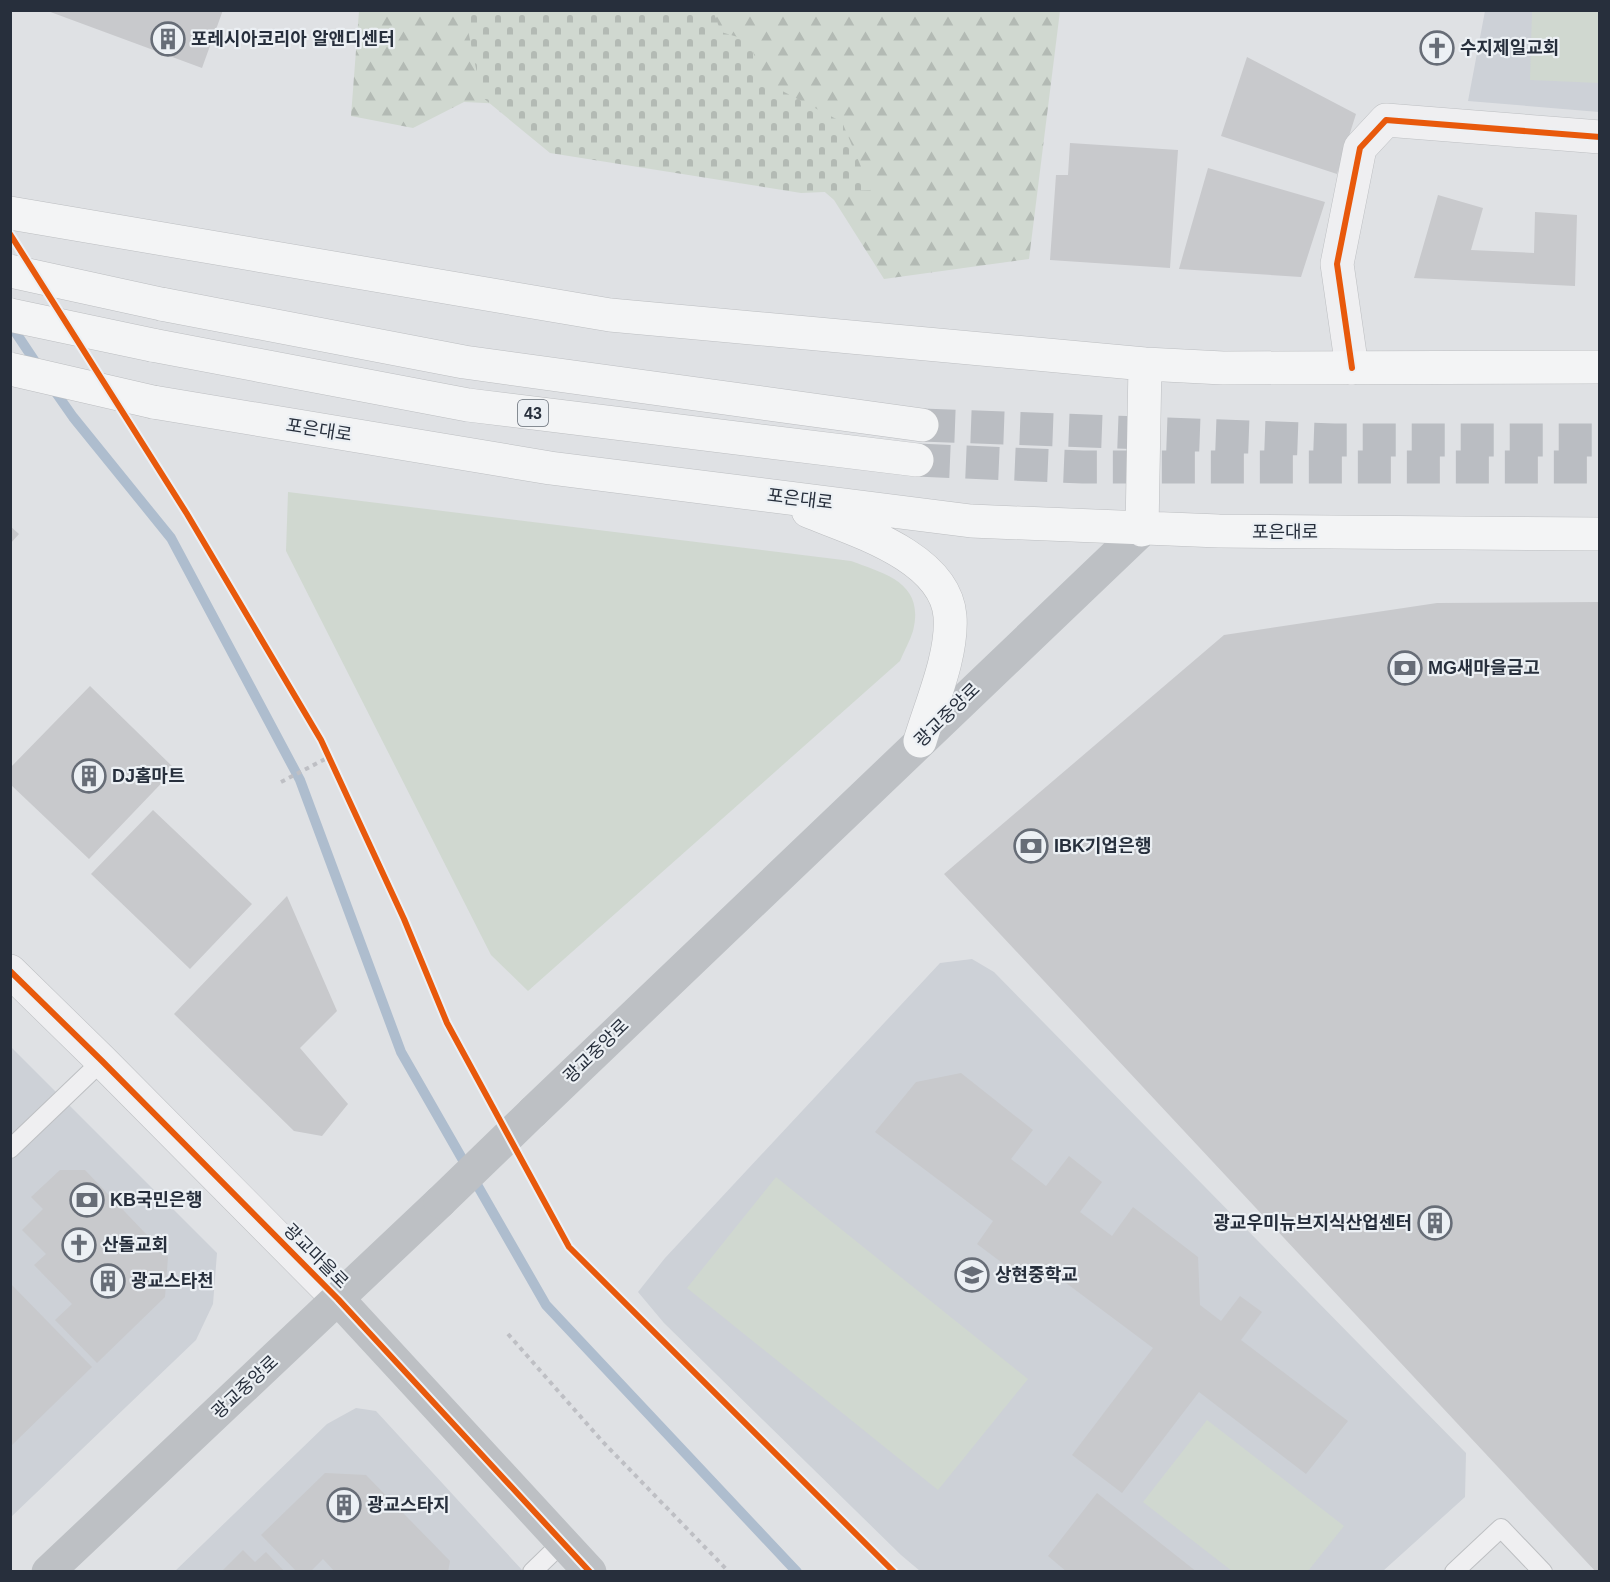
<svg xmlns="http://www.w3.org/2000/svg" width="1610" height="1582" viewBox="0 0 1610 1582" font-family="Helvetica,'Noto Sans KR',sans-serif">
	<style>
		.built { fill: #cdd1d7 }
		.green { fill: #d0d8d0 }
		.forest { fill: url(#forest-firs) }
		.cemetery { fill: url(#cemetery-stones) }
		.lines { fill: none; stroke-linecap: round; stroke-linejoin: round }
		.stream { stroke: #aebdce; stroke-width: 10 }
		.building { fill: #c8c9cc }
		.primary-tunnel { stroke: #babdc2; stroke-width: 33; stroke-dasharray: 33 16; stroke-linecap: butt }
		.lane-casing { stroke: #bdbfc2; stroke-width: 20 }
		.street-casing { stroke: #bdbfc2; stroke-width: 34 }
		.primary-casing { stroke: #bcbec1; stroke-width: 34 }
		.path { stroke: #bebfc4; stroke-width: 4; stroke-dasharray: 4.5 4.5; stroke-linecap: butt }
		.lane { stroke: #efeff1; stroke-width: 18 }
		.street { stroke: #efeff1; stroke-width: 33 }
		.secondary { stroke: #bdc0c4; stroke-width: 33 }
		.primary { stroke: #f3f4f5; stroke-width: 33 }
		.primary-bridge-casing { stroke: #bcbec1; stroke-width: 34; stroke-linecap: butt }
		.secondary-bridge { stroke: #bdc0c4; stroke-width: 33 }
		.primary-bridge { stroke: #f3f4f5; stroke-width: 33 }
		.cycleway-casing { stroke: #ecf0f4; stroke-width: 10 }
		.cycleway { stroke: #e8590c; stroke-width: 6 }
		.labels { text-anchor: middle; dominant-baseline: central; stroke-width: 4.5; stroke-linejoin: round; paint-order: stroke }
		.shield { fill: #ecf0f4; stroke: #626973; stroke-width: 1.5 }
		.shield-label { font-size: 16px; font-weight: bold; fill: #272f3c }
		.poi-label { font-size: 18px; font-weight: bold; fill: #272f3c; stroke: #ecf0f4; text-anchor: start }
		.street-label { font-size: 18px; fill: #272f3c; stroke: #ecf0f4 }
	</style>
	<defs>
		<pattern id="forest-firs" width="22" height="20" patternUnits="userSpaceOnUse" patternTransform="scale(1.5)"><rect width="22" height="20" fill="#d0d8d0"/><path d="M5 1l3.5 6h-7zM16 11l3.5 6h-7z" fill="#b3bab4"/></pattern>
		<pattern id="cemetery-stones" width="16" height="16" patternUnits="userSpaceOnUse" patternTransform="scale(1.5)"><rect width="16" height="16" fill="#d0d8d0"/><path d="M2 7V4a2 2 0 0 1 4 0v3zM10 15v-3a2 2 0 0 1 4 0v3z" fill="#b3bab4"/></pattern>
	</defs>
	<rect width="100%" height="100%" fill="#dfe1e4"/>
	<!-- built -->
	<path class="built" d="M1485,11H1599V112L1468,101Z
		M972,959L994,972L1466,1453L1465,1497L1383,1571H920L901,1555L664,1323L638,1292L665,1258L940,963Z
		M11,1047L217,1253L213,1304L196,1340L11,1517Z
		M356,1408L376,1411L523,1571L174,1572L327,1424Z"/>
	<!-- green -->
	<path class="green" d="M1532,11H1599V83L1530,80Z
		M288,492L851,561C886,574 925,583 913,631C910,641 904,651 900,661L528,991L491,955L286,551Z
		M776,1177L1028,1379L938,1490L687,1288Z
		M1207,1420L1344,1526L1308,1571H1232L1143,1502Z"/>
	<!-- forest -->
	<path class="forest" d="M359,11H1060L1029,259L884,279L834,200L738,116L464,102L413,128L351,116Z"/>
	<!-- cemetery -->
	<path class="cemetery" d="M464,11H713L721,32L751,41L759,79L842,122L871,190L801,193L550,153L482,97Z"/>
	<g class="lines">
		<!-- stream -->
		<path class="stream" d="M10,324L40,369
			M52,387L73,417L171,538L300,780L401,1052L546,1305L797,1572"/>
	</g>
	<!-- building -->
	<path class="building" d="M45,10H223L202,68Z
		M1247,57L1356,114L1337,174L1221,136Z
		M1070,143L1178,150L1170,268L1050,260L1056,175H1068Z
		M1208,168L1325,202L1301,277L1179,269Z
		M1438,195L1483,208L1471,250L1534,253L1535,212L1577,215L1575,286L1414,278Z
		M10,526L19,534L10,544Z
		M1600,602V1572H1596L944,874L1224,635L1437,603Z
		M90,686L175,769L89,859L10,784V768Z
		M153,810L252,904L190,969L91,874Z
		M287,896L337,1011L300,1048L348,1104L322,1136L294,1131L174,1014Z
		M961,1073L1033,1130L1011,1159L1046,1186L1069,1156L1102,1182L1080,1212L1112,1236L1133,1207L1198,1257L1200,1305L1221,1321L1240,1296L1262,1312L1241,1340L1348,1421L1306,1474L1199,1392L1122,1493L1072,1455L1153,1348L1042,1265L1029,1283L977,1244L993,1221L875,1132L916,1082Z
		M60,1170H85L168,1257L165,1297L97,1363L55,1320L72,1304L34,1265L46,1254L22,1230L43,1209L31,1197Z
		M10,1283L92,1367L10,1447Z
		M325,1473L366,1475L450,1561L448,1572H335L323,1559L310,1572H297L261,1535Z
		M1097,1493L1197,1572H1067L1048,1556Z
		M243,1550L255,1562L266,1552L285,1572H221Z"/>
	<g class="lines">
		<!-- primary-tunnel -->
		<path class="primary-tunnel" d="M922,425L1334,440H1600
			M917,460L1083,467H1600"/>
		<defs>
			<path id="lane" d="M10,1149L102,1061
				M532,1572L562,1543
				M1454,1572L1501,1528L1543,1572"/>
			<path id="street" d="M1352,368L1337,264L1360,148L1386,120L1600,137
				M10,971L102,1061L338,1299"/>
			<path id="primary" d="M10,213L610,315L1145,364L1223,368L1600,367
				M161,304L464,362L922,425
				M152,345L468,405L917,460
				M153,402L550,468L971,521L1219,531L1600,534
				M808,511C854,530 945,556 950,616C953,655 931,704 920,741
				M1142,530L1145,364"/>
		</defs>
		<!-- lane casing -->
		<use href="#lane" class="lane-casing"/>
		<!-- street casing -->
		<use href="#street" class="street-casing"/>
		<!-- primary casing -->
		<use href="#primary" class="primary-casing"/>
		<!-- path -->
		<path class="path" d="M137,435L187,514L321,740L404,919L444,1017
			M281,782L329,757
			M569,1247L894,1572
			M508,1334L602,1441L729,1572"/>
		<!-- lane -->
		<use href="#lane" class="lane"/>
		<!-- street -->
		<use href="#street" class="street"/>
		<!-- secondary -->
		<path class="secondary" d="M533,1112L1142,530
			M338,1299L590,1572
			M48,1572L440,1202"/>
		<!-- primary -->
		<use href="#primary" class="primary"/>
		<defs>
			<path id="primary-bridge" d="M10,271L161,304
				M10,315L152,345
				M10,369L153,402"/>
		</defs>
		<!-- primary-bridge casing -->
		<use href="#primary-bridge" class="primary-bridge-casing"/>
		<!-- secondary-bridge -->
		<path class="secondary-bridge" d="M440,1202L533,1112"/>
		<!-- primary-bridge -->
		<use href="#primary-bridge" class="primary-bridge"/>
		<defs>
			<path id="cycleway" d="M10,234L187,514L321,740L404,919L447,1023L569,1247L894,1572
				M1352,368L1337,264L1360,148L1386,120L1600,137
				M10,971L102,1061L338,1299L590,1572"/>
		</defs>
		<!-- cycleway casing -->
		<use href="#cycleway" class="cycleway-casing"/>
		<!-- cycleway -->
		<use href="#cycleway" class="cycleway"/>
	</g>
	<!-- icons -->
	<defs>
		<symbol id="building-ring" viewBox="-11 -11 22 22"><circle r="9.5" fill="#ecf0f4" stroke="#676d77" stroke-width="1.5"/><path d="M-4-6H4V6H1V3H-1V6H-4ZM-2.5-4.3h1.7v1.8h-1.7ZM.8-4.3h1.7v1.8H.8ZM-2.5-1h1.7V.8h-1.7ZM.8-1h1.7V.8H.8Z" fill="#676d77"/></symbol>
		<symbol id="church-ring" viewBox="-11 -11 22 22"><circle r="9.5" fill="#ecf0f4" stroke="#676d77" stroke-width="1.5"/><path d="M-1.2-6h2.4v3.5h3.3v2.4h-3.3V6h-2.4V-.1h-3.3v-2.4h3.3Z" fill="#676d77"/></symbol>
		<symbol id="bank-ring" viewBox="-11 -11 22 22"><circle r="9.5" fill="#ecf0f4" stroke="#676d77" stroke-width="1.5"/><path d="M-6-4H6V4H-6ZM0-2.3a2.3 2.3 0 1 0 0 4.6a2.3 2.3 0 1 0 0-4.6Z" fill="#676d77"/></symbol>
		<symbol id="school-ring" viewBox="-11 -11 22 22"><circle r="9.5" fill="#ecf0f4" stroke="#676d77" stroke-width="1.5"/><path d="M0-5L7-2L0 1L-7-2ZM-4 1L0 2.5L4 1V4Q0 6-4 4Z" fill="#676d77"/></symbol>
	</defs>
	<g fill-rule="evenodd">
		<use href="#building-ring" x="149" y="20" width="38" height="38"/>
		<use href="#church-ring" x="1418" y="29" width="38" height="38"/>
		<use href="#bank-ring" x="1386" y="649" width="38" height="38"/>
		<use href="#building-ring" x="70" y="757" width="38" height="38"/>
		<use href="#bank-ring" x="1012" y="827" width="38" height="38"/>
		<use href="#bank-ring" x="68" y="1181" width="38" height="38"/>
		<use href="#building-ring" x="1416" y="1204" width="38" height="38"/>
		<use href="#church-ring" x="60" y="1226" width="38" height="38"/>
		<use href="#school-ring" x="953" y="1256" width="38" height="38"/>
		<use href="#building-ring" x="89" y="1262" width="38" height="38"/>
		<use href="#building-ring" x="325" y="1486" width="38" height="38"/>
	</g>
	<g class="labels">
		<!-- shield labels -->
		<rect class="shield" x="518" y="400" width="30" height="26" rx="4.5"/>
		<g class="shield-label">
			<text x="533" y="413">43</text>
		</g>
		<!-- poi labels -->
		<g class="poi-label">
			<text x="191" y="39">포레시아코리아 알앤디센터</text>
			<text x="1460" y="48">수지제일교회</text>
			<text x="1428" y="668">MG새마을금고</text>
			<text x="112" y="776">DJ홈마트</text>
			<text x="1054" y="846">IBK기업은행</text>
			<text x="110" y="1200">KB국민은행</text>
			<text x="1412" y="1223" text-anchor="end">광교우미뉴브지식산업센터</text>
			<text x="102" y="1245">산돌교회</text>
			<text x="995" y="1275">상현중학교</text>
			<text x="131" y="1281">광교스타천</text>
			<text x="367" y="1505">광교스타지</text>
		</g>
		<!-- street labels -->
		<g class="street-label">
			<text transform="translate(319 430) rotate(9)">포은대로</text>
			<text transform="translate(800 499) rotate(7)">포은대로</text>
			<text x="1285" y="532">포은대로</text>
			<text transform="translate(947 715) rotate(-44)">광교중앙로</text>
			<text transform="translate(596 1051) rotate(-44)">광교중앙로</text>
			<text transform="translate(316 1256) rotate(45)">광교마을로</text>
			<text transform="translate(245 1387) rotate(-43)">광교중앙로</text>
		</g>
	</g>
	<!-- border -->
	<rect width="1610" height="1582" fill="none" stroke="#272f3c" stroke-width="24"/>
</svg>
